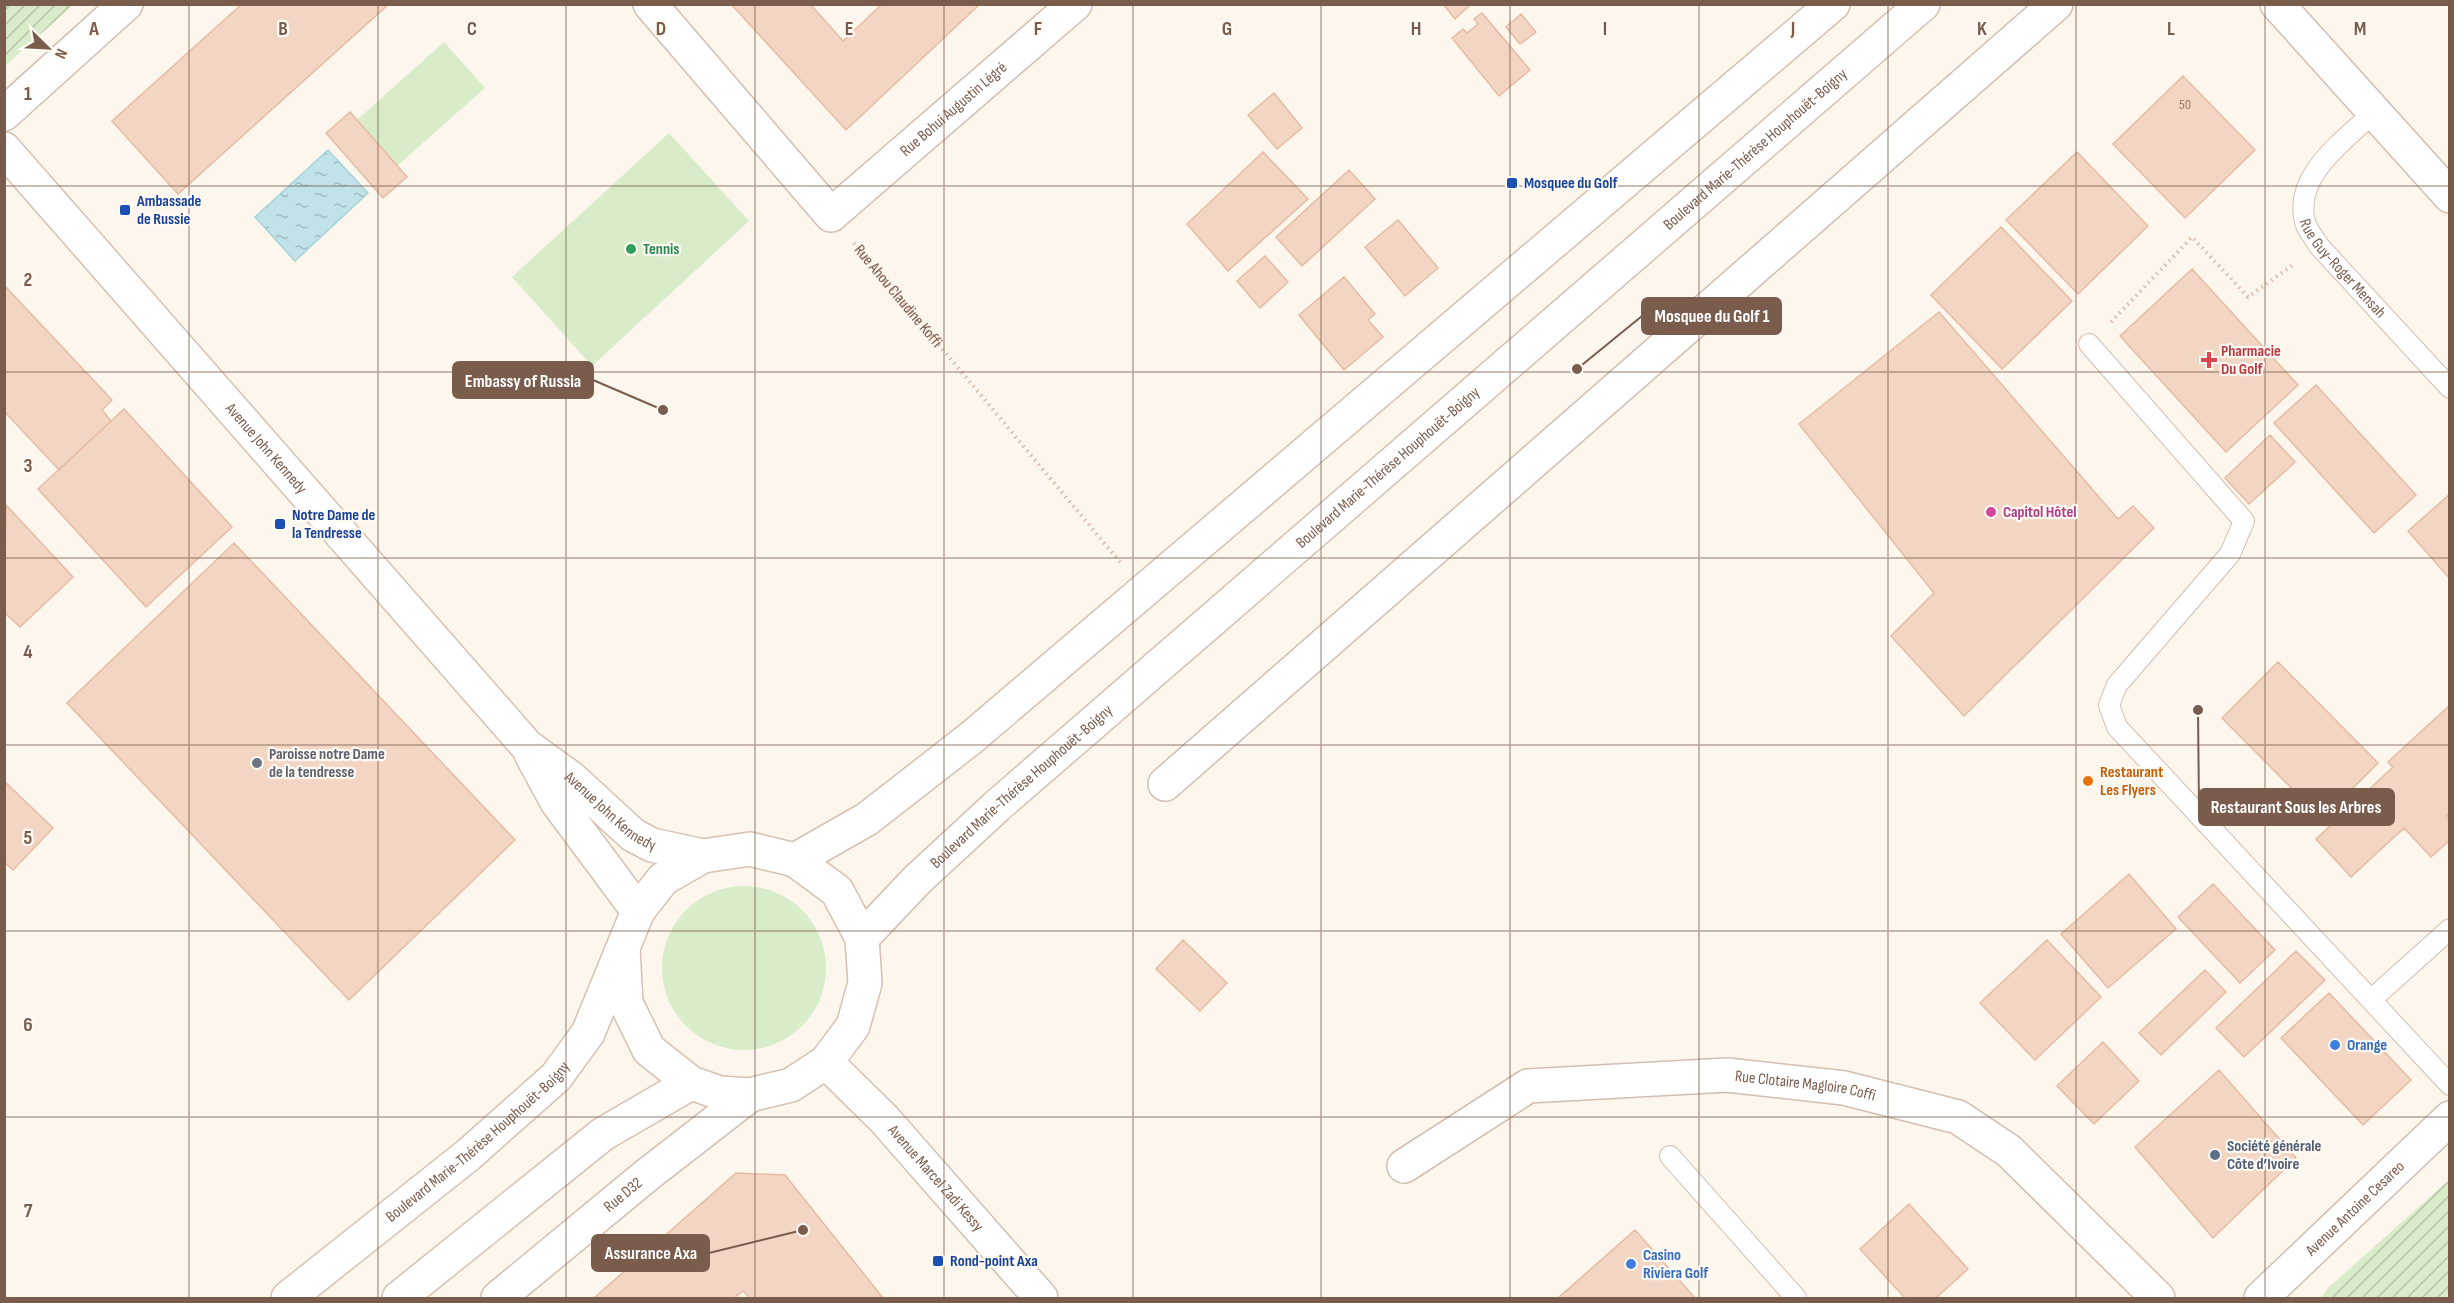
<svg xmlns="http://www.w3.org/2000/svg" width="2454" height="1303" viewBox="0 0 2454 1303" font-family="'Sofia Sans Condensed',sans-serif">
	<style>
		.grass { fill: #d8ecc9 }
		.garden { fill: url(#garden-furrows) }
		.water { fill: url(#water-ripples); stroke: #a5d3da; stroke-width: 1.5 }
		.building { fill: #f3d5c3; stroke: #e6bba3; stroke-width: 1.5 }
		.lines { fill: none; stroke-linecap: round; stroke-linejoin: round }
		.service-casing { stroke: #d1beb0; stroke-width: 22 }
		.minor-casing { stroke: #d1beb0; stroke-width: 36 }
		.tertiary-casing { stroke: #d1beb0; stroke-width: 36 }
		.secondary-casing { stroke: #d6c0b0; stroke-width: 36 }
		.path { stroke: #d9b8a5; stroke-width: 4; stroke-dasharray: 1.5 4.5; stroke-linecap: butt }
		.service { stroke: #fff; stroke-width: 20 }
		.minor { stroke: #fff; stroke-width: 33 }
		.tertiary { stroke: #fff; stroke-width: 33 }
		.secondary { stroke: #fff; stroke-width: 33 }
		.grid { fill: none; stroke: #7a5c4d; stroke-width: 1.5; stroke-opacity: 0.55 }
		.transit-dot { fill: #1a4fb4; stroke: #fffaf3; stroke-width: 2 }
		.leisure-dot { fill: #2e9e5b; stroke: #fffaf3; stroke-width: 2 }
		.health-dot { fill: #e0444e; stroke: #fffaf3; stroke-width: 2 }
		.hotel-dot { fill: #d1479c; stroke: #fffaf3; stroke-width: 2 }
		.worship-dot { fill: #6b7280; stroke: #fffaf3; stroke-width: 2 }
		.food-dot { fill: #e8710a; stroke: #fffaf3; stroke-width: 2 }
		.shop-dot { fill: #3f7fe0; stroke: #fffaf3; stroke-width: 2 }
		.service-dot { fill: #5c6f8a; stroke: #fffaf3; stroke-width: 2 }
		.labels { text-anchor: middle; dominant-baseline: central; stroke-width: 4.5; stroke-linejoin: round; paint-order: stroke }
		.number-label { font-size: 14px; fill: #987a6a }
		.street-label { font-size: 16px; fill: #7a5c4d; stroke: #fffaf3 }
		.transit-label { font-size: 16px; font-weight: bold; fill: #164399; stroke: #fffaf3; text-anchor: start }
		.leisure-label { font-size: 16px; font-weight: bold; fill: #27864d; stroke: #fffaf3; text-anchor: start }
		.health-label { font-size: 16px; font-weight: bold; fill: #be3a42; stroke: #fffaf3; text-anchor: start }
		.hotel-label { font-size: 16px; font-weight: bold; fill: #b23c85; stroke: #fffaf3; text-anchor: start }
		.worship-label { font-size: 16px; font-weight: bold; fill: #5b616d; stroke: #fffaf3; text-anchor: start }
		.food-label { font-size: 16px; font-weight: bold; fill: #c56008; stroke: #fffaf3; text-anchor: start }
		.shop-label { font-size: 16px; font-weight: bold; fill: #366cbe; stroke: #fffaf3; text-anchor: start }
		.service-label { font-size: 16px; font-weight: bold; fill: #4e5e75; stroke: #fffaf3; text-anchor: start }
		.grid-label { font-size: 20px; text-anchor: middle; font-weight: bold; fill: #7a5c4d; stroke: #fffaf3; stroke-width: 4.5; stroke-linejoin: round; paint-order: stroke }
		.leader { fill: none; stroke: #7a5c4d; stroke-width: 2 }
		.callout-dot { fill: #7a5c4d; stroke: #fffaf3; stroke-width: 2 }
		.callout { fill: #7a5c4d; stroke: #7a5c4d; stroke-width: 2 }
		.callout-label { font-size: 18px; text-anchor: middle; font-weight: bold; fill: #fff }
	</style>
	<defs>
		<pattern id="garden-furrows" width="10" height="10" patternUnits="userSpaceOnUse" patternTransform="scale(1.5)"><rect width="10" height="10" fill="#d8ecc9"/><path d="M-1 1l2-2M0 10L10 0M9 11l2-2" fill="none" stroke="#b4c2a5"/></pattern>
		<pattern id="water-ripples" width="26" height="14" patternUnits="userSpaceOnUse" patternTransform="scale(1.5)"><rect width="26" height="14" fill="#bfe3e8"/><path d="M2 4q2-2 4 0t4 0M15 11q2-2 4 0t4 0" fill="none" stroke="#a0bbbe"/></pattern>
	</defs>
	<rect width="100%" height="100%" fill="#fdf6ec"/>
	<!-- grass -->
	<path class="grass" d="M444,42L485,88L397,166L357,120Z
		M669,133L749,221L592,366L512,277Z
		M662 968a82 82 0 1 1 164 0a82 82 0 1 1-164 0Z"/>
	<!-- garden -->
	<path class="garden" d="M5,4H73V5L5,66Z
		M2449,1180V1298H2321L2328,1288Z"/>
	<!-- water -->
	<path class="water" d="M328,150L368,193L295,261L255,217Z"/>
	<!-- building -->
	<path class="building" d="M242,4H389L178,194L112,121Z
		M242,4H389L178,194L112,121Z
		M731,4H810L843,41L882,4H980L846,130Z
		M1443,4H1471L1455,19Z
		M1482,13L1530,70L1499,96L1452,38L1463,29L1467,33L1478,24L1474,19Z
		M1521,14L1536,32L1520,44L1506,27Z
		M2183,76L2255,150L2185,218L2113,144Z
		M1274,93L1302,128L1277,149L1248,115Z
		M350,112L407,177L383,198L326,133Z
		M1263,152L1308,199L1228,271L1187,224Z
		M2077,152L2148,226L2078,294L2006,220Z
		M1349,170L1375,199L1302,266L1276,237Z
		M1398,220L1438,268L1405,296L1365,247Z
		M2001,227L2072,301L2002,369L1931,295Z
		M1265,256L1288,282L1260,308L1237,281Z
		M2192,269L2298,385L2226,452L2120,336Z
		M1344,277L1375,314L1368,320L1383,337L1344,370L1299,315Z
		M4,285L112,400L102,410L111,421L59,470L4,411Z
		M1939,312L2118,519L2133,506L2154,528L1964,716L1891,636L1934,593L1799,424Z
		M2316,385L2416,495L2374,533L2274,423Z
		M124,409L232,527L146,607L38,489Z
		M2270,435L2295,462L2249,504L2225,478Z
		M2450,494V579L2408,531Z
		M6,505L73,577L20,627L4,612Z
		M234,543L515,840L349,1000L67,703Z
		M2278,662L2378,763L2322,819L2222,718Z
		M2450,705V813L2446,816L2450,820V840L2431,857L2404,828L2351,877L2316,839L2393,767L2388,762Z
		M4,781L53,828L13,870L4,862Z
		M2129,874L2176,929L2108,988L2061,934Z
		M2213,884L2275,950L2240,983L2178,917Z
		M1183,940L1227,983L1200,1011L1156,969Z
		M2047,940L2101,997L2035,1060L1980,1003Z
		M2296,951L2325,980L2244,1057L2216,1028Z
		M2205,970L2226,992L2161,1055L2139,1033Z
		M2329,993L2411,1080L2363,1125L2281,1038Z
		M2103,1042L2139,1081L2094,1124L2057,1086Z
		M2219,1070L2296,1158L2213,1238L2135,1147Z
		M736,1173L785,1175L883,1298H750L743,1291L734,1298H594Z
		M1909,1204L1968,1269L1936,1298H1905L1860,1249Z
		M1635,1230L1695,1298H1558Z"/>
	<g class="lines">
		<defs>
			<g id="service">
				<path id="s2" d="M2375,111C2346,140 2293,174 2305,222C2307,230 2315,239 2319,246L2450,388"/>
				<path d="M2089,344L2244,521L2230,554L2117,685L2109,705L2117,727L2450,1085"/>
				<path d="M2372,999L2450,929"/>
				<path d="M1670,1156L1796,1298"/>
			</g>
			<g id="minor">
				<path id="s3" d="M650,4L831,215L1075,4"/>
				<path d="M2277,4L2450,196"/>
				<path d="M4,114L126,4"/>
				<path d="M1165,784L2056,4"/>
				<path id="s4" d="M1404,1166L1528,1086L1727,1075L1844,1088L1958,1117L2009,1151L2158,1298"/>
				<path id="s5" d="M498,1298L647,1175L750,1095"/>
			</g>
			<g id="tertiary">
				<path id="s6" d="M826,1062L884,1119L1041,1298"/>
				<path id="s7" d="M2261,1298L2450,1118"/>
			</g>
			<g id="secondary">
				<path id="s8" d="M4,149L527,746L571,778L633,835L652,845L703,856L750,849L795,860L837,891L862,938L865,983L853,1026L826,1062L791,1085L750,1095L720,1093L691,1083L649,1050L626,1003L623,949"/>
				<path d="M531,754L557,802L638,911"/>
				<path d="M795,860L867,819L971,738L1833,4"/>
				<path id="s9" d="M862,938L917,880L997,806L1923,4"/>
				<path id="s10" d="M288,1298L468,1155L556,1077L588,1033L638,911L663,879L703,856"/>
				<path d="M399,1298L603,1134L691,1083"/>
			</g>
		</defs>
		<!-- service casing -->
		<use href="#service" class="service-casing"/>
		<!-- minor casing -->
		<use href="#minor" class="minor-casing"/>
		<!-- tertiary casing -->
		<use href="#tertiary" class="tertiary-casing"/>
		<!-- secondary casing -->
		<use href="#secondary" class="secondary-casing"/>
		<!-- path -->
		<g class="path">
			<path id="s1" d="M854,243L1120,562"/>
			<path d="M2111,322L2192,237L2248,297L2294,264"/>
		</g>
		<!-- service -->
		<use href="#service" class="service"/>
		<!-- minor -->
		<use href="#minor" class="minor"/>
		<!-- tertiary -->
		<use href="#tertiary" class="tertiary"/>
		<!-- secondary -->
		<use href="#secondary" class="secondary"/>
	</g>
	<!-- grid -->
	<path class="grid" d="M189,4V1298M378,4V1298M566,4V1298M755,4V1298M944,4V1298M1133,4V1298M1321,4V1298M1510,4V1298M1699,4V1298M1888,4V1298M2076,4V1298M2265,4V1298M4,186H2450M4,372H2450M4,558H2450M4,745H2450M4,931H2450M4,1117H2450"/>
	<!-- markers -->
	<g class="transit-dot">
		<rect x="1506" y="177" width="12" height="12" rx="3"/>
		<rect x="119" y="204" width="12" height="12" rx="3"/>
		<rect x="274" y="518" width="12" height="12" rx="3"/>
		<rect x="932" y="1255" width="12" height="12" rx="3"/>
	</g>
	<circle class="leisure-dot" cx="631" cy="249" r="6"/>
	<path class="health-dot" d="M2206 351h6v6h6v6h-6v6h-6v-6h-6v-6h6z"/>
	<circle class="hotel-dot" cx="1991" cy="512" r="6"/>
	<circle class="worship-dot" cx="257" cy="763" r="6"/>
	<circle class="food-dot" cx="2088" cy="781" r="6"/>
	<g class="shop-dot">
		<circle cx="2335" cy="1045" r="6"/>
		<circle cx="1631" cy="1264" r="6"/>
	</g>
	<circle class="service-dot" cx="2215" cy="1155" r="6"/>
	<g class="labels">
		<!-- number labels -->
		<g class="number-label">
			<text x="2185" y="104">50</text>
		</g>
		<!-- street labels -->
		<g class="street-label">
			<text stroke="none"><textPath href="#s3" startOffset="440">Rue Bohui Augustin Légré</textPath></text>
			<text stroke="none"><textPath href="#s9" startOffset="1192">Boulevard Marie-Thérèse Houphouët-Boigny</textPath></text>
			<text stroke="none"><textPath href="#s2" startOffset="198">Rue Guy-Roger Mensah</textPath></text>
			<text stroke="none"><textPath href="#s1" startOffset="69">Rue Ahou Claudine Koffi</textPath></text>
			<text stroke="none"><textPath href="#s8" startOffset="398">Avenue John Kennedy</textPath></text>
			<text stroke="none"><textPath href="#s9" startOffset="706">Boulevard Marie-Thérèse Houphouët-Boigny</textPath></text>
			<text stroke="none"><textPath href="#s9" startOffset="220">Boulevard Marie-Thérèse Houphouët-Boigny</textPath></text>
			<text stroke="none"><textPath href="#s8" startOffset="900">Avenue John Kennedy</textPath></text>
			<text stroke="none"><textPath href="#s4" startOffset="426">Rue Clotaire Magloire Coffi</textPath></text>
			<text stroke="none"><textPath href="#s10" startOffset="246">Boulevard Marie-Thérèse Houphouët-Boigny</textPath></text>
			<text stroke="none"><textPath href="#s6" startOffset="160">Avenue Marcel Zadi Kessy</textPath></text>
			<text stroke="none"><textPath href="#s5" startOffset="162">Rue D32</textPath></text>
			<text stroke="none"><textPath href="#s7" startOffset="130">Avenue Antoine Cesareo</textPath></text>
		</g>
		<!-- transit labels -->
		<g class="transit-label">
			<text x="1524" y="183">Mosquee du Golf</text>
			<text x="137" y="201">Ambassade<tspan x="137" dy="18">de Russie</tspan></text>
			<text x="292" y="515">Notre Dame de<tspan x="292" dy="18">la Tendresse</tspan></text>
			<text x="950" y="1261">Rond-point Axa</text>
		</g>
		<!-- leisure labels -->
		<g class="leisure-label">
			<text x="643" y="249">Tennis</text>
		</g>
		<!-- health labels -->
		<g class="health-label">
			<text x="2221" y="351">Pharmacie<tspan x="2221" dy="18">Du Golf</tspan></text>
		</g>
		<!-- hotel labels -->
		<g class="hotel-label">
			<text x="2003" y="512">Capitol Hôtel</text>
		</g>
		<!-- worship labels -->
		<g class="worship-label">
			<text x="269" y="754">Paroisse notre Dame<tspan x="269" dy="18">de la tendresse</tspan></text>
		</g>
		<!-- food labels -->
		<g class="food-label">
			<text x="2100" y="772">Restaurant<tspan x="2100" dy="18">Les Flyers</tspan></text>
		</g>
		<!-- shop labels -->
		<g class="shop-label">
			<text x="2347" y="1045">Orange</text>
			<text x="1643" y="1255">Casino<tspan x="1643" dy="18">Riviera Golf</tspan></text>
		</g>
		<!-- service labels -->
		<g class="service-label">
			<text x="2227" y="1146">Société générale<tspan x="2227" dy="18">Côte d’Ivoire</tspan></text>
		</g>
	</g>
	<g class="grid-label">
		<text x="94" y="35">A</text>
		<text x="283" y="35">B</text>
		<text x="472" y="35">C</text>
		<text x="661" y="35">D</text>
		<text x="849" y="35">E</text>
		<text x="1038" y="35">F</text>
		<text x="1227" y="35">G</text>
		<text x="1416" y="35">H</text>
		<text x="1605" y="35">I</text>
		<text x="1793" y="35">J</text>
		<text x="1982" y="35">K</text>
		<text x="2171" y="35">L</text>
		<text x="2360" y="35">M</text>
		<text x="28" y="100">1</text>
		<text x="28" y="286">2</text>
		<text x="28" y="472">3</text>
		<text x="28" y="658">4</text>
		<text x="28" y="844">5</text>
		<text x="28" y="1031">6</text>
		<text x="28" y="1217">7</text>
	</g>
	<!-- callouts -->
	<path class="leader" d="M1577 369L1642 316M663 410L593 380M2198 710L2199 807M803 1230L709 1253"/>
	<g class="callout-dot">
		<circle cx="1577" cy="369" r="6"/>
		<circle cx="663" cy="410" r="6"/>
		<circle cx="2198" cy="710" r="6"/>
		<circle cx="803" cy="1230" r="6"/>
	</g>
	<g class="callout">
		<rect x="1642" y="298" width="139" height="36" rx="6"/>
		<rect x="453" y="362" width="140" height="36" rx="6"/>
		<rect x="2199" y="789" width="195" height="36" rx="6"/>
		<rect x="592" y="1235" width="117" height="36" rx="6"/>
	</g>
	<g class="callout-label">
		<text x="1712" y="322">Mosquee du Golf 1</text>
		<text x="523" y="387">Embassy of Russia</text>
		<text x="2296" y="813">Restaurant Sous les Arbres</text>
		<text x="651" y="1259">Assurance Axa</text>
	</g>
	<!-- border -->
	<rect width="2454" height="1303" fill="none" stroke="#7a5c4d" stroke-width="12"/>
	<!-- north arrow -->
	<g transform="translate(48 48) rotate(114)" stroke="#fffaf3" stroke-width="4.5" paint-order="stroke">
	<path d="M0-4.5L10 22L0 15L-10 22Z" fill="#7a5c4d"/>
	<text y="-9" font-size="16" font-weight="bold" text-anchor="middle" fill="#7a5c4d">N</text>
	</g>
</svg>
